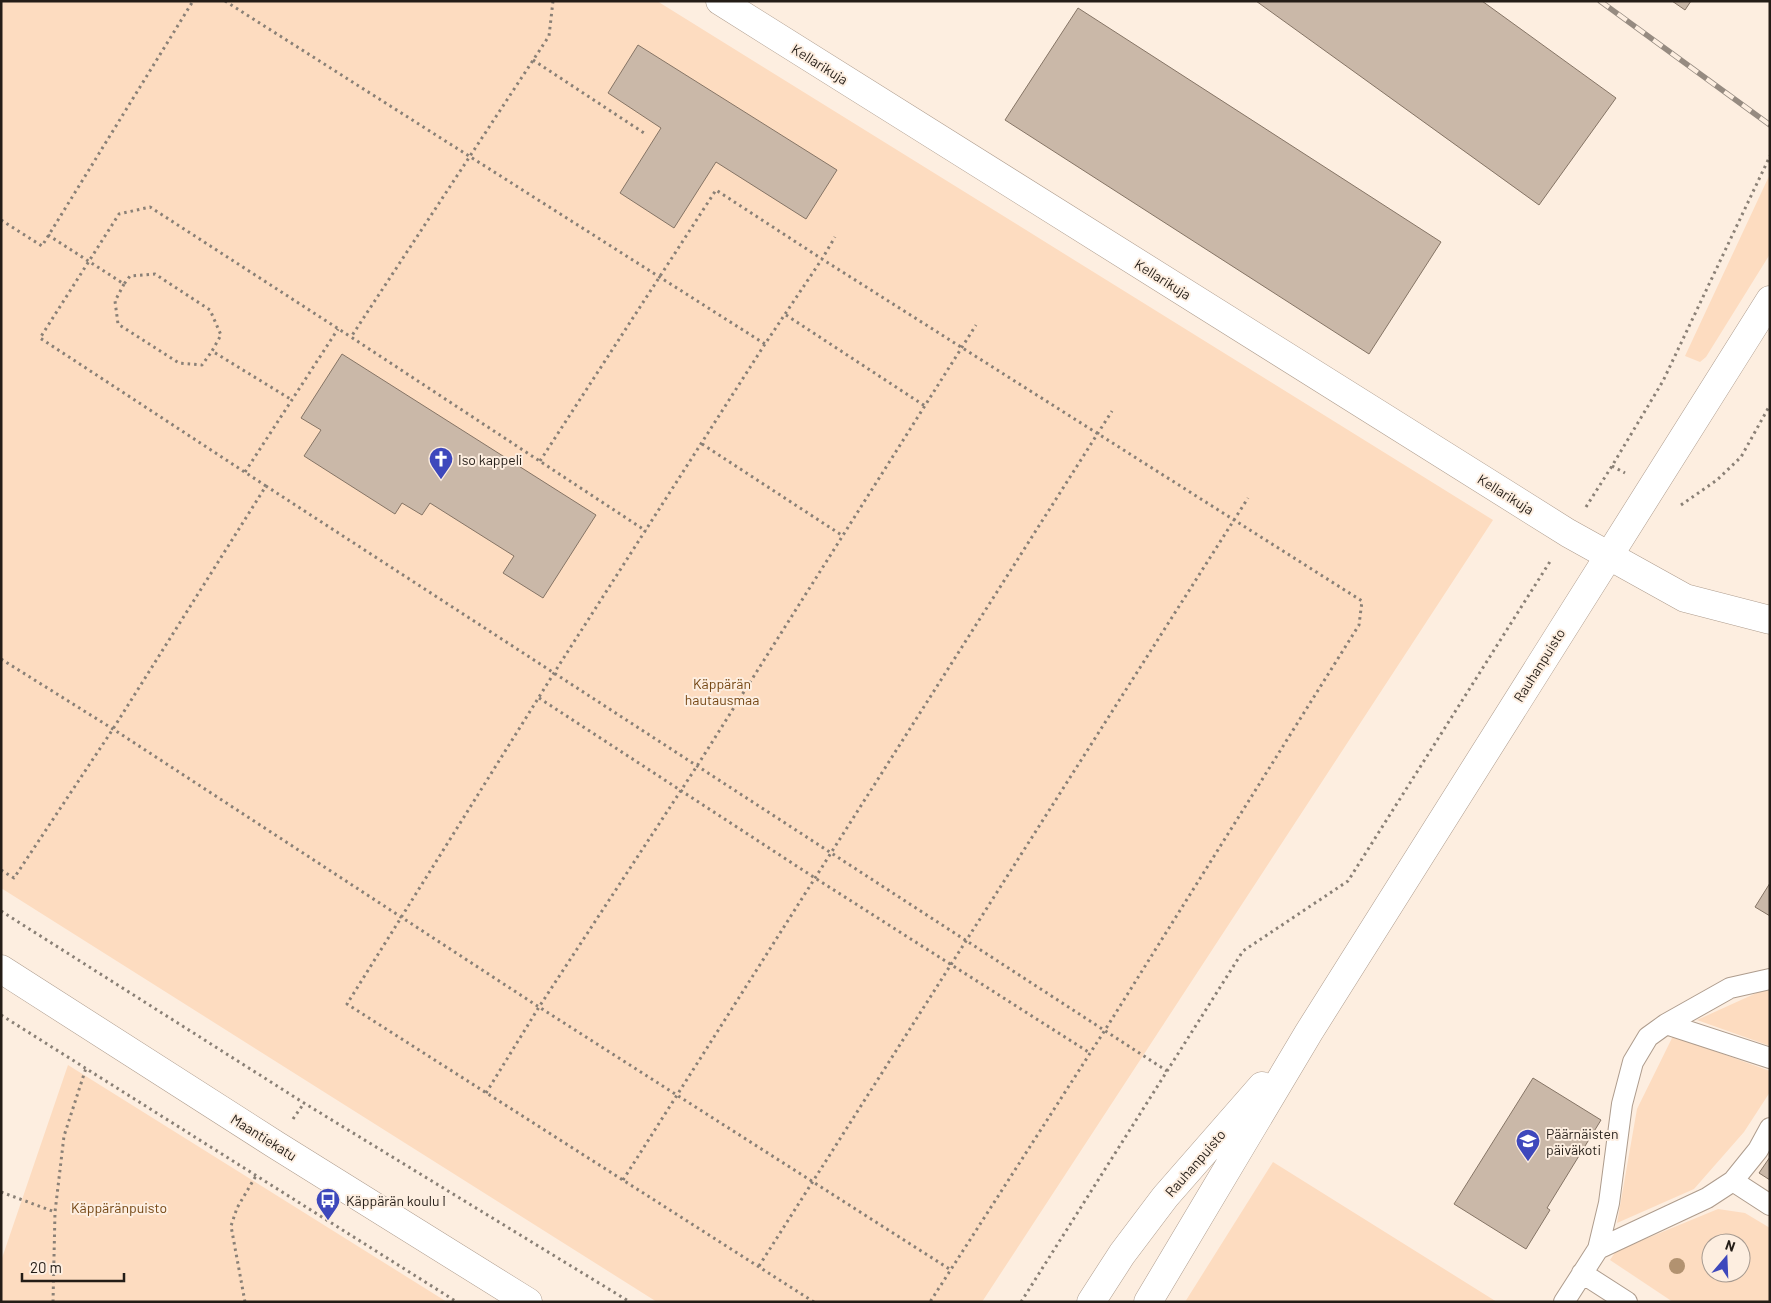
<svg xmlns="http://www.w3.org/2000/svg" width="1771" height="1303" viewBox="0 0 1771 1303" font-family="Barlow,sans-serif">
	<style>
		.green { fill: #fddcc0; fill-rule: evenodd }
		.building { fill: #cab8a8; stroke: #857465 }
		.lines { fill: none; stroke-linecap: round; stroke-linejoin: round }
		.lane-casing { stroke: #ae9c8d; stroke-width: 22 }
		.street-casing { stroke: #ae9c8d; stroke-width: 29 }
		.secondary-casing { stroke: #ae9c8d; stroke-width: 29 }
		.path { stroke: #8a8076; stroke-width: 3; stroke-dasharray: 2.5 4; stroke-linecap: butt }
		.lane { stroke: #fff; stroke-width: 20 }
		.street { stroke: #fff; stroke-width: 28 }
		.secondary { stroke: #fff; stroke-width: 28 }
		.rail-casing { stroke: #968b81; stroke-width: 5.5 }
		.rail { stroke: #fdeee0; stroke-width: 4; stroke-dasharray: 11; stroke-linecap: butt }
		.tree { fill: #b29270 }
		.labels { text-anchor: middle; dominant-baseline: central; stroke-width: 4; stroke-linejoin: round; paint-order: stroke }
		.street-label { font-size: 14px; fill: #241d17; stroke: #fdeee0 }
		.poi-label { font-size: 14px; fill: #241d17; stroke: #fdeee0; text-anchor: start }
		.park-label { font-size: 14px; fill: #754714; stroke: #fdeee0 }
	</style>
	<rect width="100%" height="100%" fill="#fdeee0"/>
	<!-- green -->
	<path class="green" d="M1,1H657L1493,520L982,1302H657L1,888Z
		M1770,174V254L1706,357L1700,362L1685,356Z
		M1763,990L1770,991V1046L1697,1020Z
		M1673,1036L1770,1071V1092L1744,1132L1694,1189L1617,1223L1637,1109Z
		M68,1065L447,1302H1V1261Z
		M1273,1162L1497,1302H1185Z
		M1718,1209L1745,1213L1770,1228V1302H1673L1610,1260L1616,1251ZM1711,1243H1741V1273H1711Z"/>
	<!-- building -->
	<path class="building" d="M1256,1H1482L1616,98L1539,205Z
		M1672,1H1691L1685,10Z
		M1078,8L1441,242L1369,354L1005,120Z
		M638,45L837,170L806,219L716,162L674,228L620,193L661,128L608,93Z
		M342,354L596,515L543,598L503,573L514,556L430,503L422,515L402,503L395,514L304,456L321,430L301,418Z
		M1770,883V916L1755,907Z
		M1533,1078L1601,1120L1547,1208L1550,1210L1526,1249L1454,1204Z
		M1770,1157V1180L1759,1173Z"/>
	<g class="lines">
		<defs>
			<path id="lane" d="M1666,1024L1730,988L1770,979
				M1733,1181L1770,1205
				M1598,1249L1707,1198L1733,1181L1758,1150L1770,1128
				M1582,1273L1627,1302
				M1564,1302L1598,1249L1609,1203L1622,1104L1633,1062L1648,1037L1666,1024L1770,1058"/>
			<path id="street" d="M720,1L1568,533L1685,598L1770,620"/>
			<path id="secondary" d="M1,969L276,1145L528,1302
				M1091,1302L1122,1254L1165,1197L1262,1086
				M1148,1302L1309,1032L1770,300"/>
		</defs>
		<!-- lane casing -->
		<use href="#lane" class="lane-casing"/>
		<!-- street casing -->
		<use href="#street" class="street-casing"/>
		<!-- secondary casing -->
		<use href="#secondary" class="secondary-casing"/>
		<!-- path -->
		<path class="path" d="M225,1L765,344
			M553,1L549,36L351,337L646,531
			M533,60L644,133
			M1,220L42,246L193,1
			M48,235L124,284L130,276L155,274L210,310L221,335L212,351L292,400
			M124,284L115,301L118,324L179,363L202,365L212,351
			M786,315L925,406
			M702,444L843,536
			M540,461L716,190L822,259L835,237
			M1612,466L1625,473
			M245,472L338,329
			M266,486L40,338L119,214L150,207L351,337
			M1681,505L1717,480L1741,457L1770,405
			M1586,507L1612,466L1663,381L1770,156
			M1,659L113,729L539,1007L951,1270
			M539,698L815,878L1090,1053
			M1,870L14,878L113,729L266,486L1167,1071
			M1,911L304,1103L630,1302
			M1,1015L457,1302
			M486,1093L539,1007L697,766L976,325
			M293,1119L304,1103
			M623,1180L1112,411
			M1,1192L55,1212
			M759,1266L1248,498
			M53,1302L55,1212L64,1136L86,1068
			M245,1302L231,1226L237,1208L257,1174
			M814,1302L347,1004L554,673L765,344L822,259L1362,601L1359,625L1105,1030L930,1302
			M1021,1302L1243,951L1348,881L1551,560"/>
		<!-- lane -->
		<use href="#lane" class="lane"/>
		<!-- street -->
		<use href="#street" class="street"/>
		<!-- secondary -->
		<use href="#secondary" class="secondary"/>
		<defs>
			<path id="rail" d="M1600,1L1770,125"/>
		</defs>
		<!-- rail casing -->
		<use href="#rail" class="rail-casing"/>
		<!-- rail -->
		<use href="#rail" class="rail"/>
	</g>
	<!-- trees -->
	<circle class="tree" cx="1677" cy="1266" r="8"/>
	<!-- icons -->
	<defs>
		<symbol id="church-pin" viewBox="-11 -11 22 30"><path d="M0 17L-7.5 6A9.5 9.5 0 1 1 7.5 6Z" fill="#3e48bc" stroke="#fdeee0"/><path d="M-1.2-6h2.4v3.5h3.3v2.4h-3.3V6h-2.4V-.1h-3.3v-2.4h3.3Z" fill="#fff"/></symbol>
		<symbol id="school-pin" viewBox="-11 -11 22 30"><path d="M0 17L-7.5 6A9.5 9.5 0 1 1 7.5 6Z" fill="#3e48bc" stroke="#fdeee0"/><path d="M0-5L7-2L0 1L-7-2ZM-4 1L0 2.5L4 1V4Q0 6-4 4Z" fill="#fff"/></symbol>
		<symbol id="bus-pin" viewBox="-11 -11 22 30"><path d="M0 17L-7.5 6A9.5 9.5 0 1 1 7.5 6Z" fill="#3e48bc" stroke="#fdeee0"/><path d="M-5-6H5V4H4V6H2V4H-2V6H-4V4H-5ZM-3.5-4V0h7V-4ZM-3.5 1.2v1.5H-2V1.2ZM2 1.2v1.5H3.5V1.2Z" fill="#fff"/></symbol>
	</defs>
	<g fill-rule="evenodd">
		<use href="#church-pin" x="427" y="445" width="28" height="38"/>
		<use href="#school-pin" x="1514" y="1127" width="28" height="38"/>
		<use href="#bus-pin" x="314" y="1186" width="28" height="38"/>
	</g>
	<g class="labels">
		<!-- street labels -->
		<g class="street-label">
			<text transform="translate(820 64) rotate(32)">Kellarikuja</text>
			<text transform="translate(1163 279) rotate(32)">Kellarikuja</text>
			<text transform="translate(1506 494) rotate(32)">Kellarikuja</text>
			<text transform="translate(1539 665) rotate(-58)">Rauhanpuisto</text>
			<text transform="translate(264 1137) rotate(32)">Maantiekatu</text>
			<text transform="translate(1195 1163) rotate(-49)">Rauhanpuisto</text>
		</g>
		<!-- poi labels -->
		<g class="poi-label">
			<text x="458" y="459">Iso kappeli</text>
			<text x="1546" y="1133">Päärnäisten<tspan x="1546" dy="16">päiväkoti</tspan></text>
			<text x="346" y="1200">Käppärän koulu I</text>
		</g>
		<!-- park labels -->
		<g class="park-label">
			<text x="722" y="683">Käppärän<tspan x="722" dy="16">hautausmaa</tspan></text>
			<text x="119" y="1207">Käppäränpuisto</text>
		</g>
	</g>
	<!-- border -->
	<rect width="1771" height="1303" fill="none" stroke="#241d17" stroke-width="5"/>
	<!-- north arrow -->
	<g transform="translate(1726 1258) rotate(19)"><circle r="24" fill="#fdeee0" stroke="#a69a90"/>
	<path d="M0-4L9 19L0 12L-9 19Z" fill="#3e48bc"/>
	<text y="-8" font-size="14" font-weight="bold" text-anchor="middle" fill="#241d17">N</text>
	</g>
	<!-- scale -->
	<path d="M22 1273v8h102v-8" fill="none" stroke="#241d17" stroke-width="2.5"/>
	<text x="30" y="1273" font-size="15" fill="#241d17" stroke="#fdeee0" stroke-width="4" paint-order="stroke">20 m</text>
</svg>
